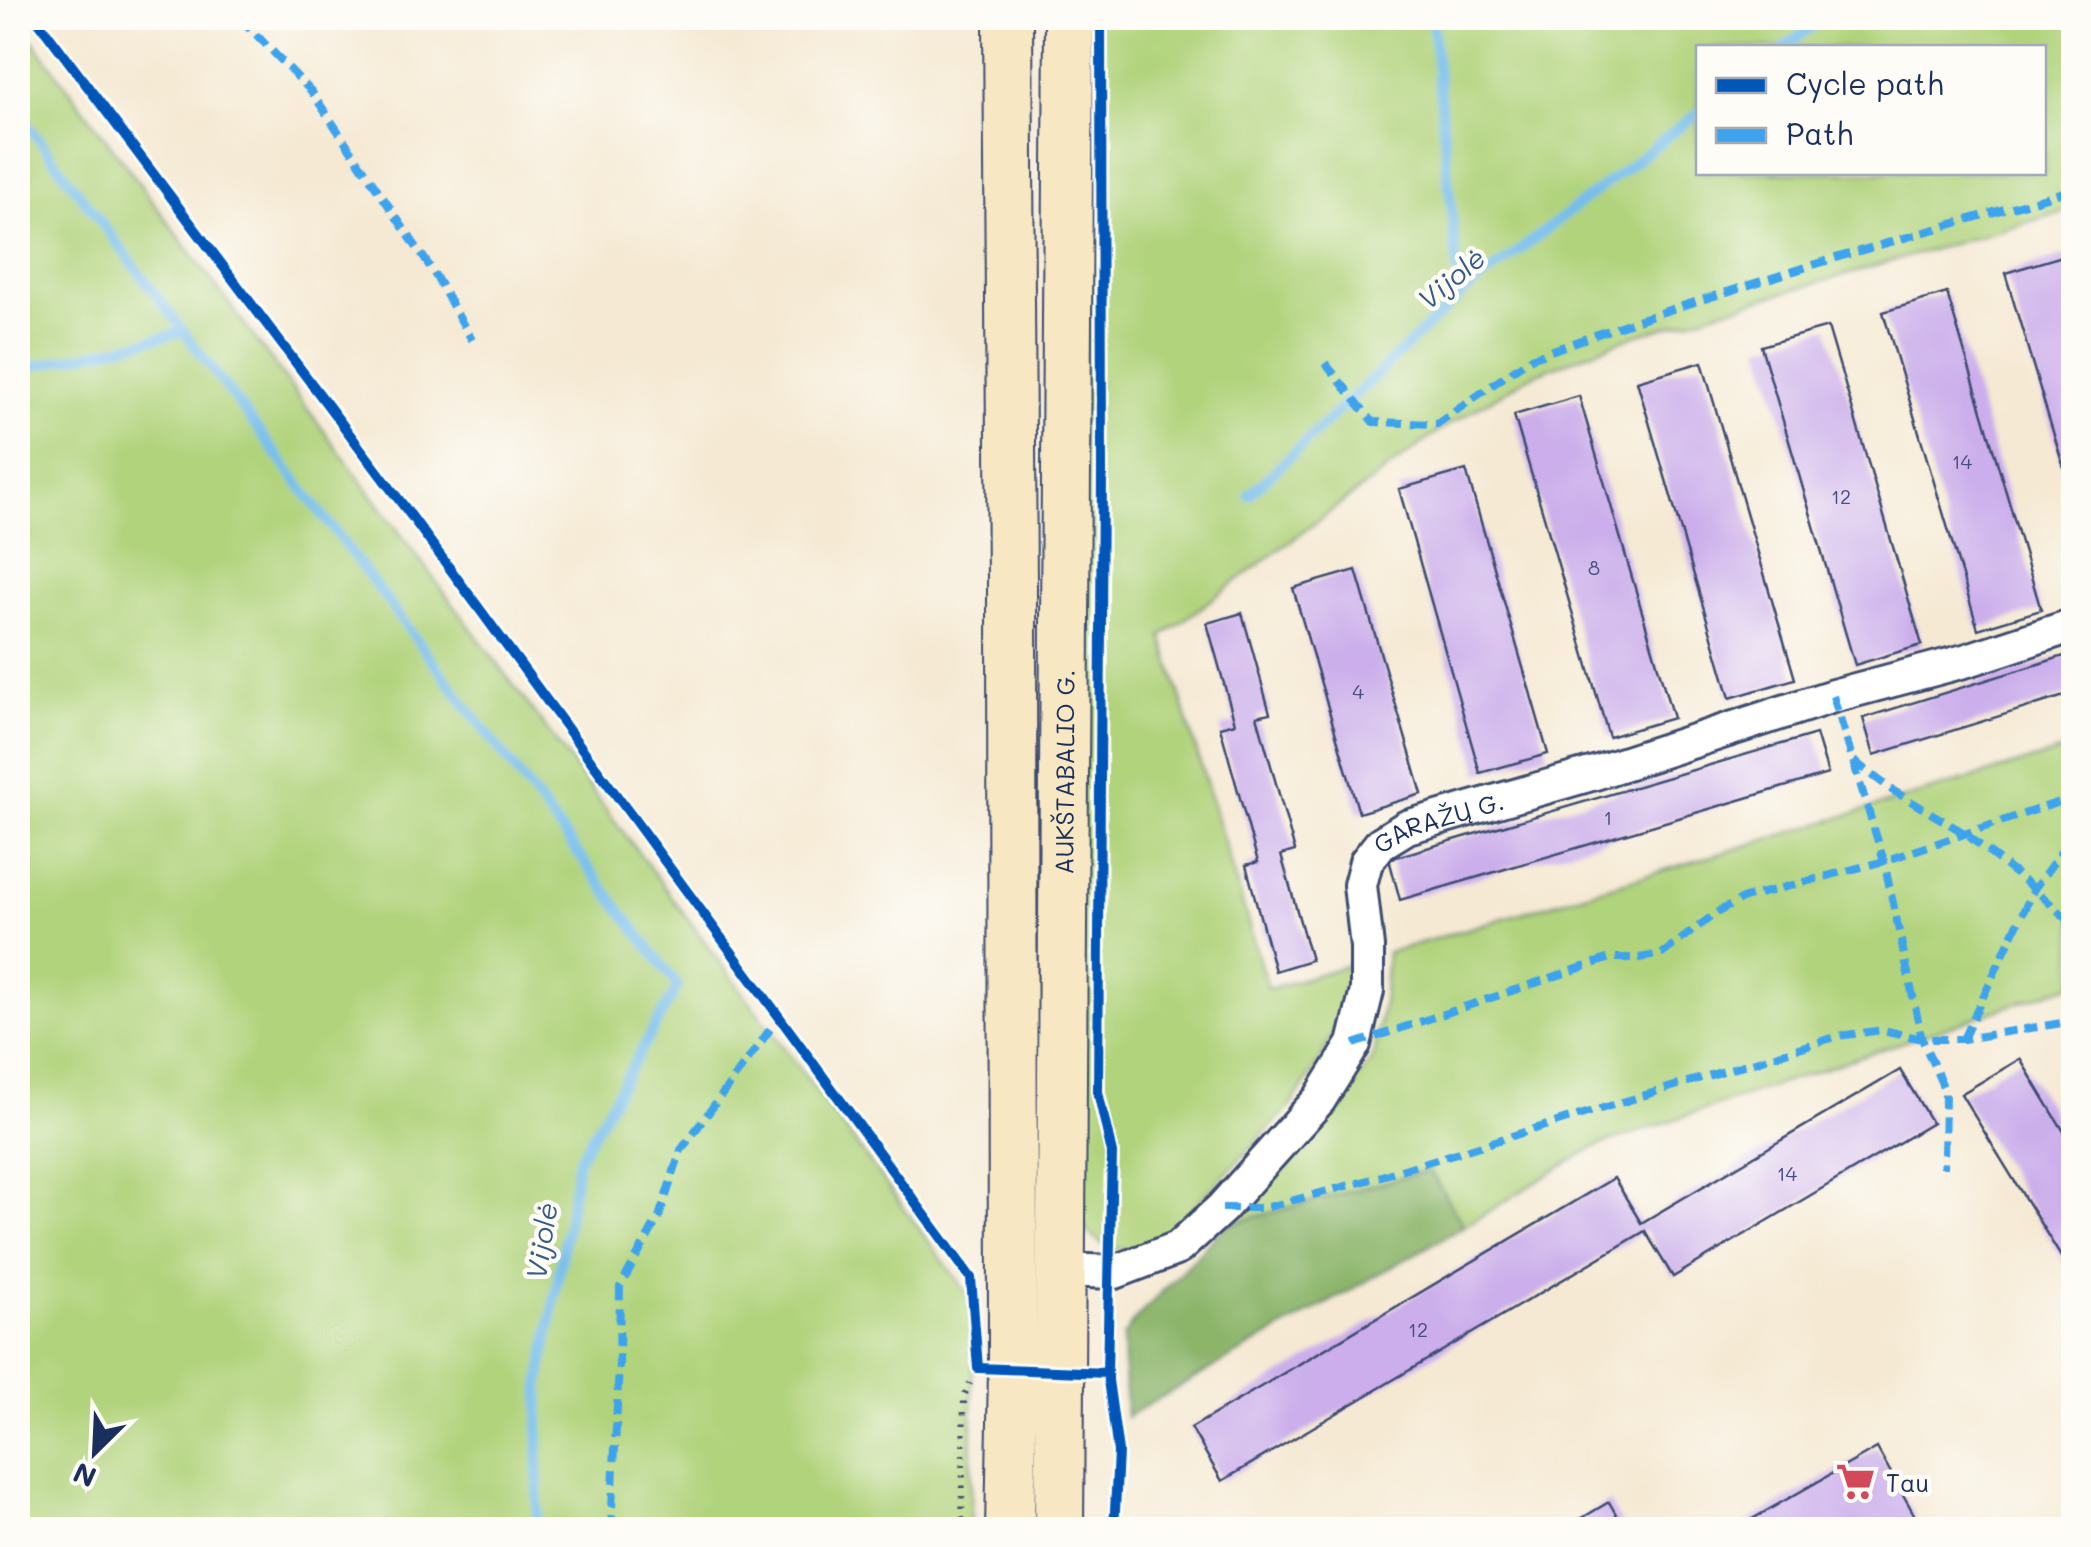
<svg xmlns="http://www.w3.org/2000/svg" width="2091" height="1547" viewBox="0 0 2091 1547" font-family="Mali,sans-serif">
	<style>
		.green { fill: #b1d37b; stroke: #66816c; stroke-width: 2.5; fill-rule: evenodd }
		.forest { fill: #8cb56b; stroke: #547264; stroke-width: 2.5 }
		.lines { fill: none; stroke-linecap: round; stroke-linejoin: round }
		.stream { stroke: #75bded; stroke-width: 10 }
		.building { fill: #cbaeeb }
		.street-casing { stroke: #3c4b70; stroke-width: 38 }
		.secondary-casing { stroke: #3c4b70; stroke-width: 52 }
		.path { stroke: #3c4b70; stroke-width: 6; stroke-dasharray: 2.5 8; stroke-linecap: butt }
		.street { stroke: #fff; stroke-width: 32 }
		.secondary { stroke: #f7e8c3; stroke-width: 48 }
		.quiet { stroke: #3da3ed; stroke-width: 8; stroke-dasharray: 15 8; stroke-linecap: butt }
		.cycleway-casing { stroke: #fdfcf7; stroke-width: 16 }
		.cycleway { stroke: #0057b8; stroke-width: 10 }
		.labels { text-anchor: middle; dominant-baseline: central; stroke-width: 9; stroke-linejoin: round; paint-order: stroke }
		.number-label { font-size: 20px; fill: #474f81 }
		.street-label { font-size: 25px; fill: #1b2f5e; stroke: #fdfcf7 }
		.poi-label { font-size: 25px; fill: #1b2f5e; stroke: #fdfcf7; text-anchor: start }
		.water-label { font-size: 28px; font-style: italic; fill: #365a89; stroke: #fdfcf7 }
	</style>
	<rect width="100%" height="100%" fill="#fdfcf7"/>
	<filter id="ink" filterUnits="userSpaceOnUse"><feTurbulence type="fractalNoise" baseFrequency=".01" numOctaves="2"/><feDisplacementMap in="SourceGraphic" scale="20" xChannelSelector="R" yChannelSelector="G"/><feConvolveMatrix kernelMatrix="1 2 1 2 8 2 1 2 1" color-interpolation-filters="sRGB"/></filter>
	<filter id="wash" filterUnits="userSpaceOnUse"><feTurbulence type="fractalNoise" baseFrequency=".0048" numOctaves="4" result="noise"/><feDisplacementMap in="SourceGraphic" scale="40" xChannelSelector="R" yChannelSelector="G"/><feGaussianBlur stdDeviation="2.25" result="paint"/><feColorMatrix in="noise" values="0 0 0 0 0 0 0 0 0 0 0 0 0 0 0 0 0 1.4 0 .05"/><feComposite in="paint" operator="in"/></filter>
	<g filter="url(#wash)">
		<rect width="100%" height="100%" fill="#f5e9d3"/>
		<!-- green -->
		<path class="green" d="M1083,18H2073V209L1633,336L1532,375L1442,429L1162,636L1268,989L1349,965L1345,1003L1321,1059L1289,1108L1175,1226L1146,1246L1126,1250L1107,1247L1087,1232L1078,1209ZM1698,48H2044V172H1698Z
			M18,21L973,1301L971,1529H18Z
			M2073,748V984L1594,1147L1464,1226L1429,1170L1226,1225L1372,1061L1383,1005L1387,953Z"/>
		<!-- forest -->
		<path class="forest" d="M1429,1170L1464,1226L1126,1417L1123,1337L1133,1322L1226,1225Z"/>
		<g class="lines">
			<!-- stream -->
			<path class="stream" d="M1432,18L1460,296
				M1784,48L1823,18
				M18,112L678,986L578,1160L540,1385L537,1530
				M18,370L184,332
				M1249,495L1460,296L1698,113"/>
		</g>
		<g id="blocks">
			<!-- building -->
			<path class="building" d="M2069,254L2074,270L2073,498L2005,273Z
				M1947,293L2041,610L1978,629L1883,312Z
				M1828,327L1922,645L1855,665L1761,346Z
				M1702,362L1795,679L1730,698L1637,381Z
				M1579,396L1673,718L1609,737L1514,415Z
				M1466,470L1548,754L1480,773L1399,489Z
				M1356,570L1422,794L1359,813L1293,588Z
				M1242,613L1270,713L1257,716L1295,851L1281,855L1311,960L1275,971L1246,865L1258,862L1220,727L1235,723L1207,623Z
				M2074,653V693L1874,755L1863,718Z
				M1816,734L1828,774L1400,900L1389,859Z
				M2020,1059L2074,1148V1278L1961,1094Z
				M1900,1070L1932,1123L1673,1277L1645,1231L1222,1481L1191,1428L1614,1178L1641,1223Z
				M1877,1448L1915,1516L1892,1530H1733Z
				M1609,1502L1625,1530H1562Z"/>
		</g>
	</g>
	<g filter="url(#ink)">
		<use href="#blocks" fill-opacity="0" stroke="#3c4b70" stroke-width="2.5"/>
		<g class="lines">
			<defs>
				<g id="street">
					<path id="s1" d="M1059,1270L1115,1272L1178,1248L1222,1208L1319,1100L1354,1044L1367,991V947L1360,885L1366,862L1381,843L1407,827L1598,772L1833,696L1968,660L2074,625"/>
				</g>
				<g id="secondary">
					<path d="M1008,18L1012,584L1013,1369L1010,1530"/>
					<path id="s2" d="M1059,1530L1069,18"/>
				</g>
			</defs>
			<!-- street casing -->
			<use href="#street" class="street-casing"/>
			<!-- secondary casing -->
			<use href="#secondary" class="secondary-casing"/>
			<!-- path -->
			<path class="path" d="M962,1530L964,1396L970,1383
				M2064,1530L2074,1528"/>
			<!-- street -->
			<use href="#street" class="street"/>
			<!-- secondary -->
			<use href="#secondary" class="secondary"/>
			<!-- quiet -->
			<path class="quiet" d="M240,18L311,91L432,270L472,340
				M1325,363L1373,422L1437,424L1531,358L1634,321L1842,256L2074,189
				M1833,696L1884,861L1922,1039L1945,1091L1944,1168
				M1854,761L1892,790L1966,834L2034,889L2074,925
				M1963,1039L2034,889L2074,834
				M1354,1044L1610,958H1639L1662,954L1716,913L1744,898L1884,861L2074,797
				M1222,1208H1265L1365,1181L1838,1036L1883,1030L1922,1039H1963L2062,1023L2074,1018
				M611,1530L619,1365L620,1287L659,1217L681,1150L780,1016"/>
			<defs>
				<path id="cycleway" d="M36,18L409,513L971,1278L978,1368L1107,1373
					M1101,18L1102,472L1098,1092L1112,1153L1107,1373L1118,1452L1114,1530"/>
			</defs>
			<!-- cycleway casing -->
			<use href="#cycleway" class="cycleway-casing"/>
			<!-- cycleway -->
			<use href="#cycleway" class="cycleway"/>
		</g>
	</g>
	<!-- icons -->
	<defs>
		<symbol id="supermarket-bare" viewBox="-9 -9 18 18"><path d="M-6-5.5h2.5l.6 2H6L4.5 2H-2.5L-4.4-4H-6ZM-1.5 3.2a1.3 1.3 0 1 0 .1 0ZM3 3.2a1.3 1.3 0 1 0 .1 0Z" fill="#d1495b" stroke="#fdfcf7" stroke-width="2.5" paint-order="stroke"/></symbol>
	</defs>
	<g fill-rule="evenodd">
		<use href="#supermarket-bare" x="1828" y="1454" width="55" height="55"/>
	</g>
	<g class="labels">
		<!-- number labels -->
		<g class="number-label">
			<text x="1962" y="461">14</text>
			<text x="1841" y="496">12</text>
			<text x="1594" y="567">8</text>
			<text x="1358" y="691">4</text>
			<text x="1608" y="817">1</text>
			<text x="1787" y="1173">14</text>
			<text x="1418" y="1329">12</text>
		</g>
		<!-- street labels -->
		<g class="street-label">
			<text stroke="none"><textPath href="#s2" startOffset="758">AUKŠTABALIO G.</textPath></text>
			<text stroke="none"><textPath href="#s1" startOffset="665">GARAŽŲ G.</textPath></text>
		</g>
		<!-- poi labels -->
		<g class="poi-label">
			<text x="1886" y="1482">Tau</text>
		</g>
		<!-- water labels -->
		<g class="water-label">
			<text transform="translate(1451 278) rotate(-40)">Vijolė</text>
			<text transform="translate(541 1241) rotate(-81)">Vijolė</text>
		</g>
	</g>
	<!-- margin -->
	<rect width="2091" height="1547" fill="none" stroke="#fdfcf7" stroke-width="60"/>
	<!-- legend -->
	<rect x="1696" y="45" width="350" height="130" fill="#fdfcf7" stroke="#a3aaba" stroke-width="2.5"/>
	<rect x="1716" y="78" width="50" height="15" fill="#0057b8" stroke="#a3aaba" stroke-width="2.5"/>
	<text x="1786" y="95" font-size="30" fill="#1b2f5e">Cycle path</text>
	<rect x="1716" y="128" width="50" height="15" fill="#3da3ed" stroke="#a3aaba" stroke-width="2.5"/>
	<text x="1786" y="145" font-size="30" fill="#1b2f5e">Path</text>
	<!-- north arrow -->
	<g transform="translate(95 1452) rotate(204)" stroke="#fdfcf7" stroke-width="8" paint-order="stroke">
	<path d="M0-8L18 38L0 25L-18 38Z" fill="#1b2f5e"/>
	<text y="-15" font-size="28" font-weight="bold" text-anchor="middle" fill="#1b2f5e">N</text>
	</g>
</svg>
